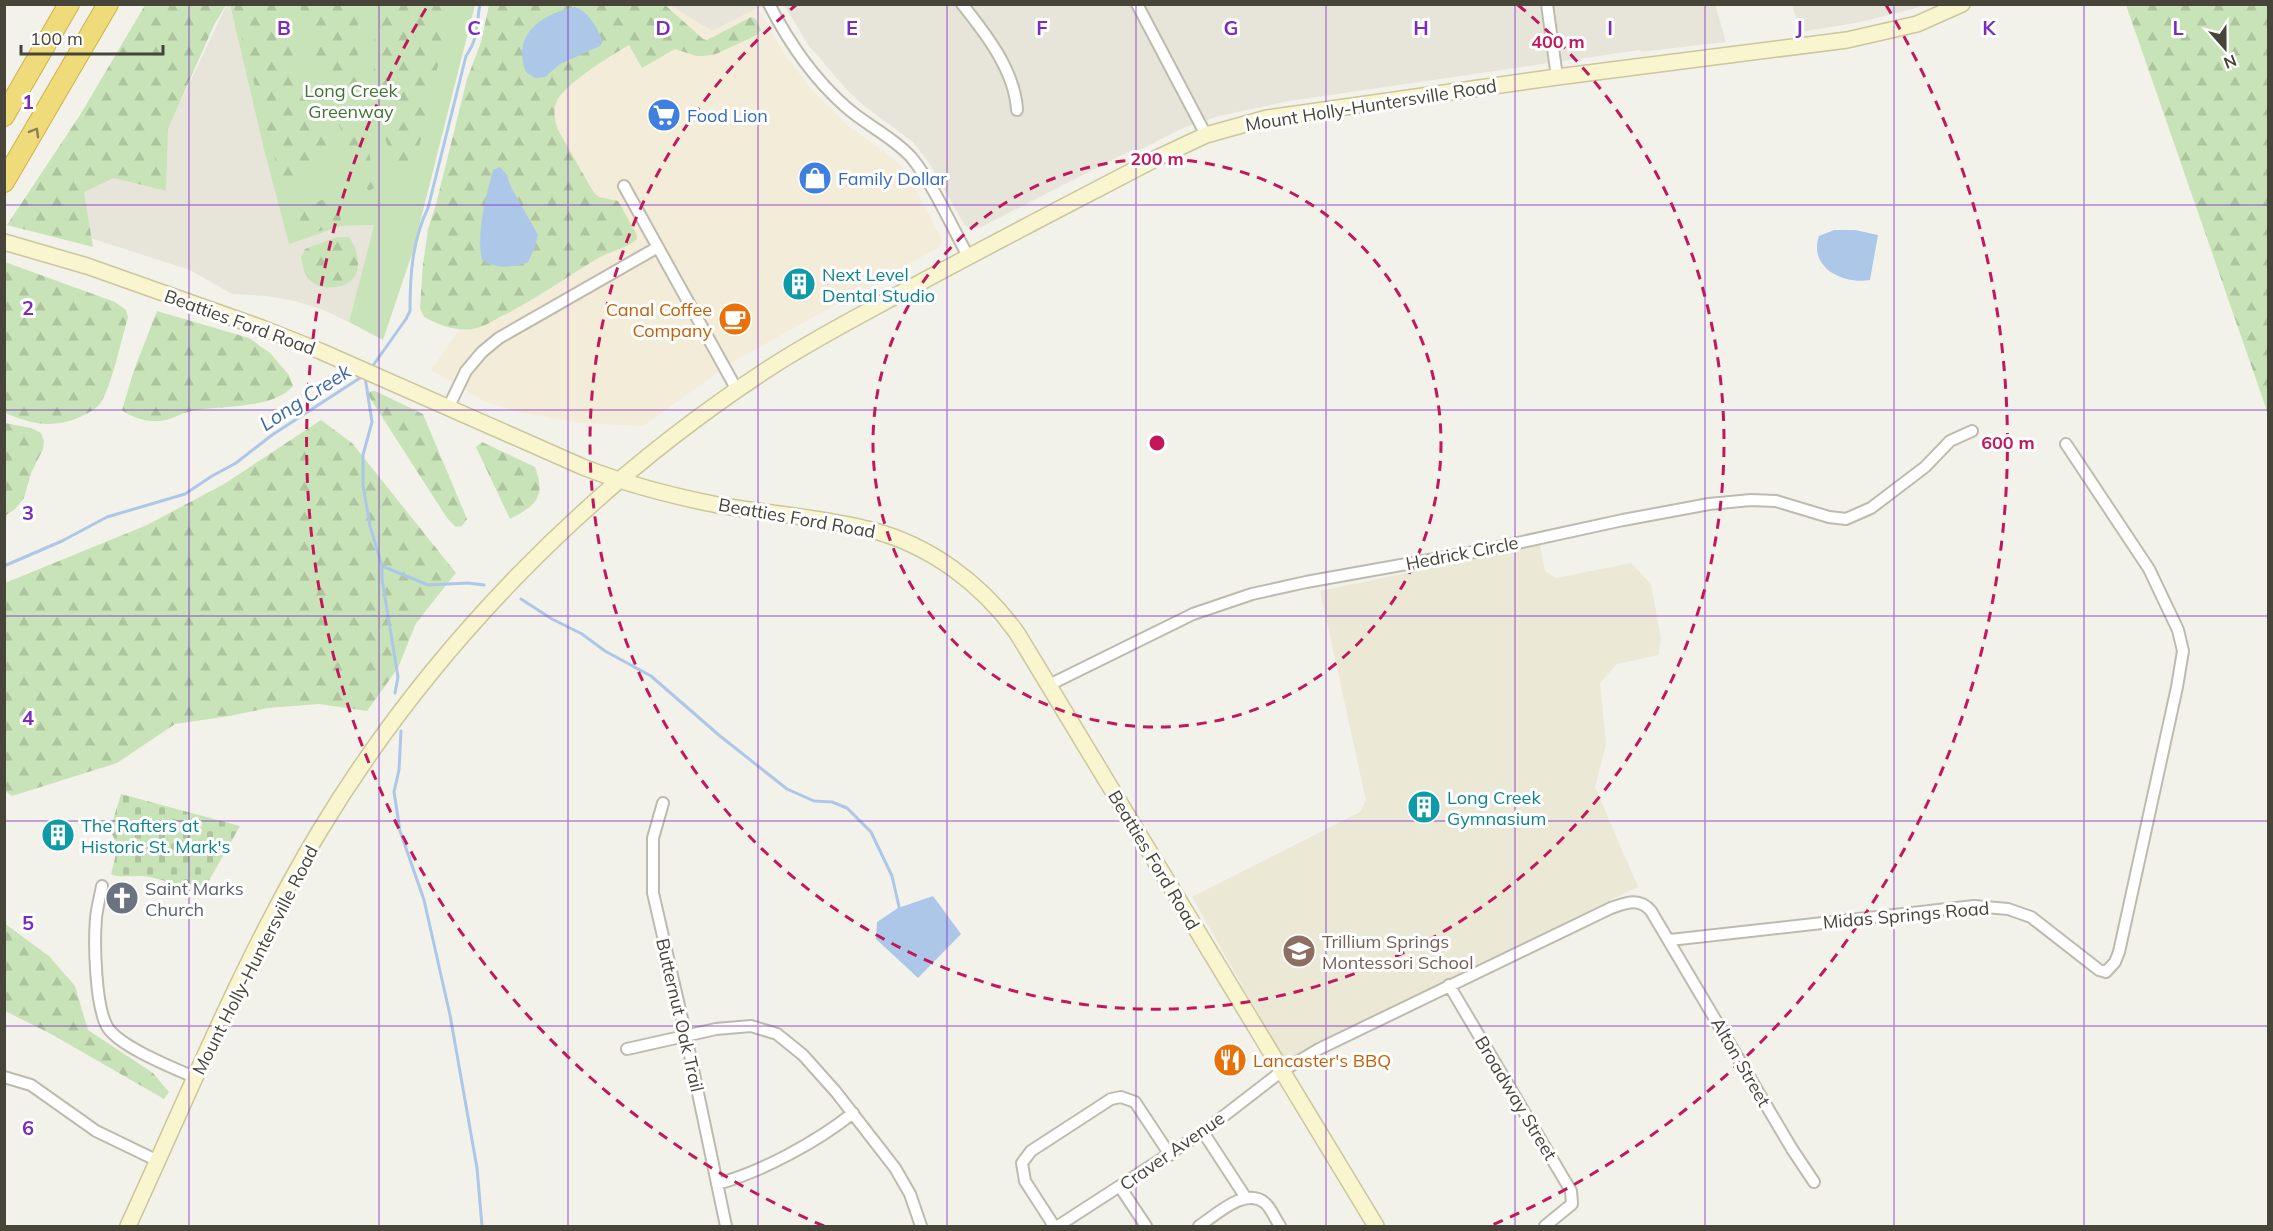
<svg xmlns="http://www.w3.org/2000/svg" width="2273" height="1231" viewBox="0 0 2273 1231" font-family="Mulish,sans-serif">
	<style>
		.residential { fill: #e7e5d9 }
		.commercial { fill: #f3ecd8 }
		.education { fill: #ebe8d6 }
		.green { fill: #c9e3b8 }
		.forest { fill: url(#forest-firs) }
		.cemetery { fill: url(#cemetery-stones) }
		.water { fill: #adc7e9 }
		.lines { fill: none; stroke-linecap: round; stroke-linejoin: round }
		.stream { stroke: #adc7e9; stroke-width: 3 }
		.minor-casing { stroke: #bebbae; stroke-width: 14 }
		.secondary-casing { stroke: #cbc69d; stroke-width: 18 }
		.motorway-casing { stroke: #ceb24a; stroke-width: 22 }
		.minor { stroke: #fff; stroke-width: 10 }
		.secondary { stroke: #f9f6cf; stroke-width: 15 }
		.motorway { stroke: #efdb7a; stroke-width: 20 }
		.oneway { stroke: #8a8053 }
		.grid { fill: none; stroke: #7b2cbf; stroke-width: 1.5; stroke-opacity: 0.55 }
		.ring { fill: none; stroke: #c2185b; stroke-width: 3; stroke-dasharray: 10 8 }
		.labels { text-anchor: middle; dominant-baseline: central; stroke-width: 6; stroke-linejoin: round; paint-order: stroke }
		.park-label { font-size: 18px; fill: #407332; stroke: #fff }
		.street-label { font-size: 18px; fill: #474439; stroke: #fff }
		.shop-label { font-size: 18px; fill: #366cbe; stroke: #fff; text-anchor: start }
		.culture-label { font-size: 18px; fill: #0d838f; stroke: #fff; text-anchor: start }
		.food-label { font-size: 18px; fill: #c56008; stroke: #fff; text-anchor: end }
		.worship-label { font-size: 18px; fill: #5b616d; stroke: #fff; text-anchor: start }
		.education-label { font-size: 18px; fill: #785e54; stroke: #fff; text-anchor: start }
		.water-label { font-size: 20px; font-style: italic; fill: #3d69a8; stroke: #fff }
		.grid-label { font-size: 20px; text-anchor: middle; font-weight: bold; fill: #7b2cbf; stroke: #fff; stroke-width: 6; stroke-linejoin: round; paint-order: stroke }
		.centre { fill: #c2185b; stroke: #fff; stroke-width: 3 }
		.ring-label { font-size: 18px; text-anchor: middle; font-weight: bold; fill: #c2185b; stroke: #fff; stroke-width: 6; stroke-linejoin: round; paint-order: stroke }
	</style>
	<defs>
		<pattern id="forest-firs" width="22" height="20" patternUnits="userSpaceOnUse" patternTransform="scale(1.5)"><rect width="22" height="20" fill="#c9e3b8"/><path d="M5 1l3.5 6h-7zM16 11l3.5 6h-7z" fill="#aec49f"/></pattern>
		<pattern id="cemetery-stones" width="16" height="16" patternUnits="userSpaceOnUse" patternTransform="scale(1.5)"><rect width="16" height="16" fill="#c9e3b8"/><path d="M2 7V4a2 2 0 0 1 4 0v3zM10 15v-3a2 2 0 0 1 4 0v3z" fill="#aec49f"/></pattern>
	</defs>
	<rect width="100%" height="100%" fill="#f3f2ea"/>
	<!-- residential -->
	<path class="residential" d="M227,4L230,5L264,150L289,243L343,226L374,225L349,322L323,310L295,301L267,296L232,294L190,270L49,225L91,119L168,128Z
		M1715,4L1726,42L1641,52L1640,50L1289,101L1219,116L1183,128L1130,155L1128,152L979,228H969L964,224L929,163L913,142L863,105L848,91L809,46L784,5Z
		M669,5H765L712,31Z
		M1792,5V4L1923,5L1913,9L1861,22L1801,32Z"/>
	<!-- commercial -->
	<path class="commercial" d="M529,5H669L712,31L757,8L788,59L812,90L848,126L889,155L902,167L912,182L942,240L941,246L733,362L643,426L580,423L523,413L486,402L431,370L459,330L463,303Z"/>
	<!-- education -->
	<path class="education" d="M1540,545L1545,571L1556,578L1631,563L1651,584L1661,639L1658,655L1617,664L1600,683L1606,744L1595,787L1638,887L1388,1009L1286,1063L1192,897L1360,812L1366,800L1320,591Z"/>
	<!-- green -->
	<path class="green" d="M230,5H475L412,254L383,340L349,322L374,225L342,226L289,244L264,150Z"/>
	<!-- forest -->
	<path class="forest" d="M145,5H226L214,25L168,129L166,191L114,178L84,192L93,247L7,225L80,115Z
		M233,5H281L293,57L331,152L329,160L281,182Z
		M299,5H359C356,42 358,81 363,118C367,141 372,164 374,188L369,191L365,186L339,125Z
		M377,5H452L416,160L408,172L404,173C368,127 372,59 377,5Z
		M489,5H665L703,39L707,40L751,17L756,19L761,30L757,35L716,54L704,56H696L675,49L642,68L629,45C612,55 562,85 556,103C553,112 555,121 558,130L594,193L599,197L618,201L636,233L637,239C627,248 612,251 600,257C568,276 539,297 506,314C497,318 486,326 477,328C460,333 438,325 424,317L420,308L423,264L428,229L436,204L467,79L481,42Z
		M2126,5H2268V414Z
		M326,199C337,202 340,210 341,221C331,230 310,234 297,235L292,232L288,214L292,209Z
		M337,237H349C362,256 364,284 335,287C327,288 319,288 312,282C304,276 303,266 301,257L305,249Z
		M5,262L115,302L126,310L128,317C122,337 111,390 99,405C95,410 86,414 80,417C53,429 31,424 5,413Z
		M157,311L249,338L270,353L289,375L293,386C272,410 221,405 192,411C181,413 171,420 161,421C147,422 132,418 122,410L134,370Z
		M375,391L423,414L467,519L462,526L456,527L447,518L366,392Z
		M321,420L352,443L456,573L416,623L398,668L367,711L319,704L268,708L230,716L175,724L117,763L12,796L4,790L5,583L147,525L224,484Z
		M5,423L31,428L41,433L44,441L43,449L31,473L24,498L15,509L5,516Z
		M482,442L535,467C546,496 537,505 510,519L476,447Z
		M4,923L49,956L75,986L88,1030L153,1073L169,1092L164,1099L51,1034L5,1011Z"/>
	<!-- cemetery -->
	<path class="cemetery" d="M121,794L240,826L202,893C185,888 168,881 150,877C138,874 122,879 111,874L118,846L110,830Z"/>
	<!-- water -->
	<path class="water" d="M575,7C588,11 598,29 603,41L600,46L560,64L545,77L535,78L526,72C511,34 542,14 575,7Z
		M500,167L507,175L511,187L538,235L535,247L528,262C512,268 496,269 482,260C476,235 486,195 493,170Z
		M1834,230H1855L1878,235L1870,280C1843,285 1808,267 1819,236Z
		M933,896L961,934L918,978L876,939L877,922L898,908Z"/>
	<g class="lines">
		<!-- stream -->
		<path class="stream" d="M372,367L406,319L410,311C410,275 412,241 428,208L466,56C479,37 476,26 480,4
			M365,377L372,422L363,455V485L370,526L382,566V579L398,677L395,693
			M4,566L62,541L107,517L185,494L212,476L236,463L272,435L363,376
			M382,566L428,585L468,583L484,585
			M521,599L552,619L582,634L605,651L651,676L720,736L787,789L814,801L832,802L847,808L871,832L892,876L900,911
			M401,731L399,770L394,792L400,831L424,900L450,1015L477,1168L482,1226"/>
		<defs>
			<path id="minor" d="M769,4C788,41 815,80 846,107C866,125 893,137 911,157C932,182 952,227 968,256
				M962,4C986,34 1015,71 1017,110
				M1137,4L1206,135
				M1547,4L1557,77
				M624,186L737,390
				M448,408L466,371L482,352L499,338L658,247
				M1049,685L1193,614L1252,594L1306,582L1485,550L1623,520L1709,504L1751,500L1776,501L1829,517L1846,519L1871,508L1925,467L1950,441L1972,431
				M663,803L653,838V893L686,1036L726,1226
				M102,886C100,897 97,908 96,918C94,942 95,1008 108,1028C122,1048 174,1068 196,1078
				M1670,940L1974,906L2008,909L2031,917L2099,970L2106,972L2115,962L2119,952L2177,687L2183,651L2178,630L2149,569L2066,444
				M1449,985L1571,1191L1572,1204L1545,1226
				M627,1049L716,1029L751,1026L777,1034L803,1055L836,1092L895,1168L910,1194L921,1226
				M4,1077L31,1085L96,1131L158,1161
				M1203,1132L1246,1198
				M717,1184C761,1172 817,1142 853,1113
				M1120,1187L1146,1226
				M1054,1226L1025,1181L1022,1163L1031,1151L1111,1099L1121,1097L1135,1102L1170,1155
				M1058,1226L1203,1132L1282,1071L1319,1049L1611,908C1626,903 1639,897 1651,911L1792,1149L1814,1182
				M1199,1226C1215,1216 1245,1186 1265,1203C1271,1208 1275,1219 1280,1226"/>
			<path id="secondary" d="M4,242L87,266L262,328L320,351L583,467C626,484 672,496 718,505C769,514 821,517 871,530C930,545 982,584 1017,633L1376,1226
				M128,1226C189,1094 244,957 319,832C431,646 590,485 771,367C817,337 865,313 912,287C993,243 1075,201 1157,158L1206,135L1267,118L1557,77L1847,40L1917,24L1962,4"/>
			<path id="motorway" d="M4,116L69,4
				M4,182L108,4"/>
		</defs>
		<!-- minor casing -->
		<use href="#minor" class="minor-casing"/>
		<!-- secondary casing -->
		<use href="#secondary" class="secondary-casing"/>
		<!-- motorway casing -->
		<use href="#motorway" class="motorway-casing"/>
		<!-- minor -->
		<use href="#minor" class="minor"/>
		<!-- secondary -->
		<use href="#secondary" class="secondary"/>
		<!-- motorway -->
		<use href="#motorway" class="motorway"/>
	</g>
	<!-- one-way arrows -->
	<defs><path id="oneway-chevron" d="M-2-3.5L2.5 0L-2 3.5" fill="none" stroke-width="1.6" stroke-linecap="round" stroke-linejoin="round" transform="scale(1.5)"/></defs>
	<use class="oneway" href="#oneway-chevron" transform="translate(35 132) rotate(-60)"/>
	<!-- grid -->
	<path class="grid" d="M189,4V1226M379,4V1226M568,4V1226M758,4V1226M947,4V1226M1136,4V1226M1326,4V1226M1515,4V1226M1705,4V1226M1894,4V1226M2084,4V1226M4,205H2268M4,410H2268M4,616H2268M4,821H2268M4,1026H2268"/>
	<!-- distance rings -->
	<g class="ring">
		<circle cx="1157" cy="443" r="284"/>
		<path d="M1518 5A567 567 0 1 1 796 5"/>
		<path d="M824 1226A851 851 0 0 1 428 5M1886 5A851 851 0 0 1 1490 1226"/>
	</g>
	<!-- icons -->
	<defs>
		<symbol id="supermarket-disc" viewBox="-11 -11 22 22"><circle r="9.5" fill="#3f7fe0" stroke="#fff"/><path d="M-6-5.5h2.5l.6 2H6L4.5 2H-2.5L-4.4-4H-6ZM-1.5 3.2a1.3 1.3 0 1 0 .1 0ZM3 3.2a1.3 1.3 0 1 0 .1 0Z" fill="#fff"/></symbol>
		<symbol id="shop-disc" viewBox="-11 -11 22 22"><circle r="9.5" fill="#3f7fe0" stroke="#fff"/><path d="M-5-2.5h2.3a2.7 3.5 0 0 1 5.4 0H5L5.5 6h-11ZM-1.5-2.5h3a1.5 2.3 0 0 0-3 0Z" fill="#fff"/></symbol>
		<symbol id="building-disc" viewBox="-11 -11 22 22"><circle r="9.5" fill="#0f9aa8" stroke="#fff"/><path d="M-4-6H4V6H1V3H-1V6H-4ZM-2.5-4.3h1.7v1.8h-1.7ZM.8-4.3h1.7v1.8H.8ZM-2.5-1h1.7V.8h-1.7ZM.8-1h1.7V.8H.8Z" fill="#fff"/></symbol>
		<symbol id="cafe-disc" viewBox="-11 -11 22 22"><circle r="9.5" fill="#e8710a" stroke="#fff"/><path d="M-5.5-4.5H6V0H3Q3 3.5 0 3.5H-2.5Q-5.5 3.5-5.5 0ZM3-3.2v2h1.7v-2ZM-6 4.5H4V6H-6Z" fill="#fff"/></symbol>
		<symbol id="church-disc" viewBox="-11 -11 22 22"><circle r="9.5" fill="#6b7280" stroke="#fff"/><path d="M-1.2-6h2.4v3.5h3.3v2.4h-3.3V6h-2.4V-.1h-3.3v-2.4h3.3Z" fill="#fff"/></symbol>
		<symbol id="school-disc" viewBox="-11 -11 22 22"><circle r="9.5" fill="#8d6e63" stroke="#fff"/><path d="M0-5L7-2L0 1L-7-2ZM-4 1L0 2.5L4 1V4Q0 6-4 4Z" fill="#fff"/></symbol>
		<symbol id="restaurant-disc" viewBox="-11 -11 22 22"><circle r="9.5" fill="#e8710a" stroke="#fff"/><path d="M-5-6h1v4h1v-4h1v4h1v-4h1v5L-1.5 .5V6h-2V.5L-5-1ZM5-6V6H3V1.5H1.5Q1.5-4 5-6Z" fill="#fff"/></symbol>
	</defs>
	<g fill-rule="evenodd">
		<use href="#supermarket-disc" x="645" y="96" width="38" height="38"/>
		<use href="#shop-disc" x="796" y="159" width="38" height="38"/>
		<use href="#building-disc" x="780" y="265" width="38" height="38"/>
		<use href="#cafe-disc" x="716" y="300" width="38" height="38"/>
		<use href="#building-disc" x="1405" y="788" width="38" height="38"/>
		<use href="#building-disc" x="39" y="816" width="38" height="38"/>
		<use href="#church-disc" x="103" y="879" width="38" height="38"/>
		<use href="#school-disc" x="1280" y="932" width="38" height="38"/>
		<use href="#restaurant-disc" x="1211" y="1041" width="38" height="38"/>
	</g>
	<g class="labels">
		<!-- park labels -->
		<g class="park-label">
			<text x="351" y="90">Long Creek<tspan x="351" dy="21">Greenway</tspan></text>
		</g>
		<!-- street labels -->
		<g class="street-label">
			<text transform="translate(1371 105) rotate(-9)">Mount Holly-Huntersville Road</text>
			<text transform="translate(240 322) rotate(20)">Beatties Ford Road</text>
			<text transform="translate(797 518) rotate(10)">Beatties Ford Road</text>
			<text transform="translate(1462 553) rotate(-11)">Hedrick Circle</text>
			<text transform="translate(1154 860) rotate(59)">Beatties Ford Road</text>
			<text transform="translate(1906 915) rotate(-5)">Midas Springs Road</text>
			<text transform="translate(255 960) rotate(-63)">Mount Holly-Huntersville Road</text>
			<text transform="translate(680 1015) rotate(77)">Butternut Oak Trail</text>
			<text transform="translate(1741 1062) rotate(60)">Alton Street</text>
			<text transform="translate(1516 1098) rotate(59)">Broadway Street</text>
			<text transform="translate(1172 1151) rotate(-35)">Craver Avenue</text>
		</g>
		<!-- shop labels -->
		<g class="shop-label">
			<text x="687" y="115">Food Lion</text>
			<text x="838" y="178">Family Dollar</text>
		</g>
		<!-- culture labels -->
		<g class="culture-label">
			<text x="822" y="274">Next Level<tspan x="822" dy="21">Dental Studio</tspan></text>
			<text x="1447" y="797">Long Creek<tspan x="1447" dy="21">Gymnasium</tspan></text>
			<text x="81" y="825">The Rafters at<tspan x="81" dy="21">Historic St. Mark's</tspan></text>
		</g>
		<!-- food labels -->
		<g class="food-label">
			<text x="712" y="309">Canal Coffee<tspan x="712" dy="21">Company</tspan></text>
			<text x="1253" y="1060" text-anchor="start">Lancaster's BBQ</text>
		</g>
		<!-- worship labels -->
		<g class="worship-label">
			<text x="145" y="888">Saint Marks<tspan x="145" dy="21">Church</tspan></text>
		</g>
		<!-- education labels -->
		<g class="education-label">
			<text x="1322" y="941">Trillium Springs<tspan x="1322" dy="21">Montessori School</tspan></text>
		</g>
		<!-- water labels -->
		<g class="water-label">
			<text transform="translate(305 397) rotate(-33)">Long Creek</text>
		</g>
	</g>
	<g class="grid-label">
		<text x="284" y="35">B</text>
		<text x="474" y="35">C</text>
		<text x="663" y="35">D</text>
		<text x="852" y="35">E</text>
		<text x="1042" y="35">F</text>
		<text x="1231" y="35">G</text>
		<text x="1421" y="35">H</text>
		<text x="1610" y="35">I</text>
		<text x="1799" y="35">J</text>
		<text x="1989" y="35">K</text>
		<text x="2178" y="35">L</text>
		<text x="28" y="109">1</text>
		<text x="28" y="315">2</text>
		<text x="28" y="520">3</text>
		<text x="28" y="725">4</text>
		<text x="28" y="930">5</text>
		<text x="28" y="1135">6</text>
	</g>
	<circle cx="1157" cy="443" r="9" class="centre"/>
	<g class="ring-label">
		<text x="1558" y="48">400 m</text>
		<text x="1157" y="165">200 m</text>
		<text x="2008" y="449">600 m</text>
	</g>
	<!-- border -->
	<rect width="2273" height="1231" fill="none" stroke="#474439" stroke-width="12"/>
	<!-- north arrow -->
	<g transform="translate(2225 48) rotate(159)" stroke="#ffffff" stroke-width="4.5" paint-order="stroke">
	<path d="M0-4.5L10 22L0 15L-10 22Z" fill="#474439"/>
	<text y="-9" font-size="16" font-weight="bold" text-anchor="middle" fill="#474439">N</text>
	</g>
	<!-- scale -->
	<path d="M21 45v9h142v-9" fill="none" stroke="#474439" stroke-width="3"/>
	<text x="30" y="45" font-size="18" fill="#474439" stroke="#ffffff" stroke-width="4.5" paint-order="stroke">100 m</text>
</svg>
